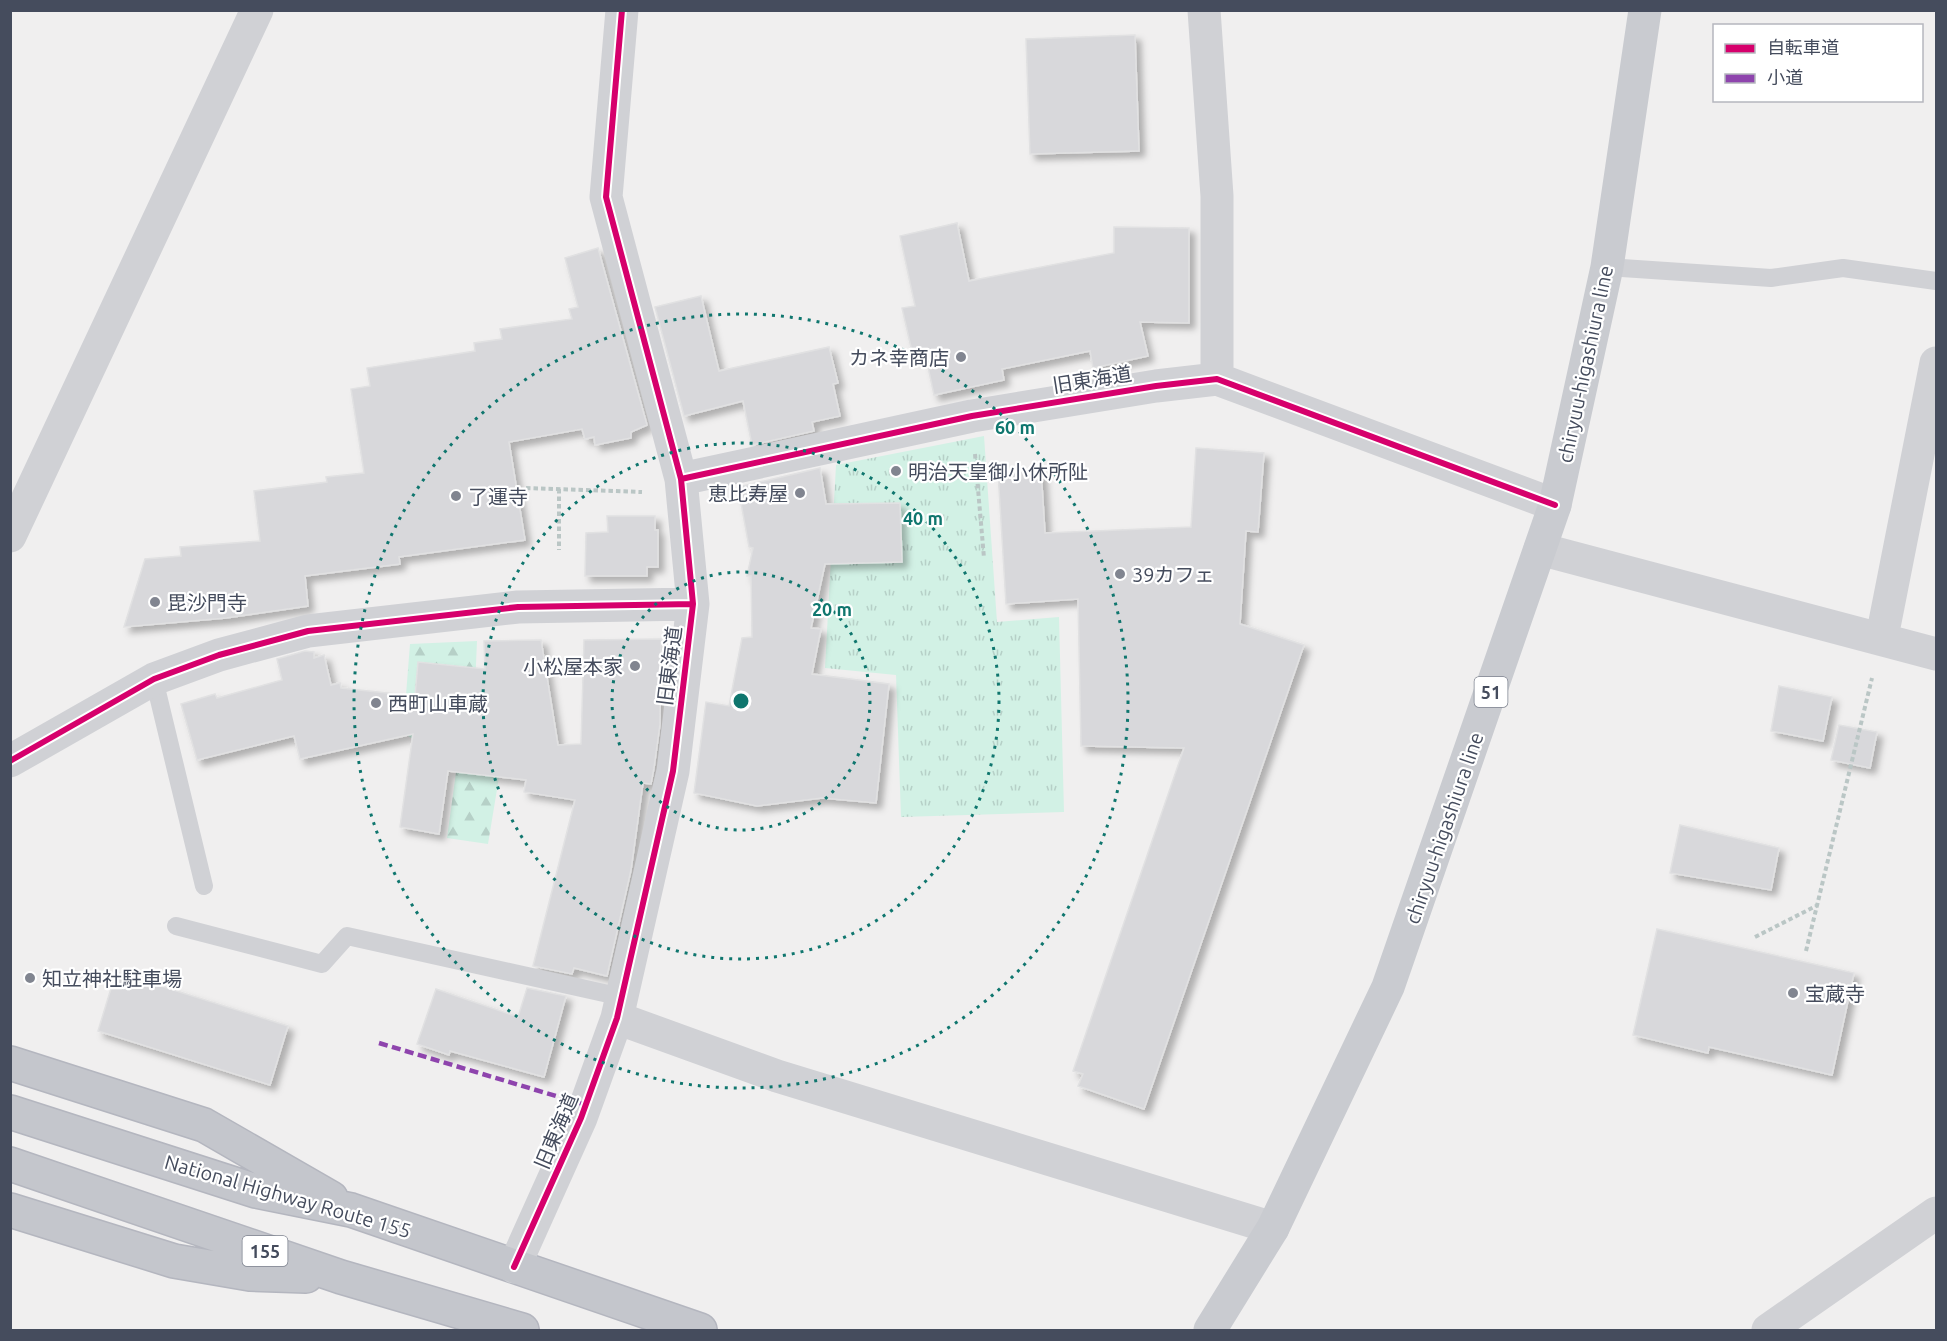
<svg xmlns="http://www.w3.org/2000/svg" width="1947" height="1341" viewBox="0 0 1947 1341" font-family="Ubuntu,'Noto Sans JP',sans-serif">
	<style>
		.forest { fill: url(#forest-firs) }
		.park { fill: url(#park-tufts) }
		.building { fill: #d8d8db; stroke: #e1e1e2; stroke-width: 1.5; filter: url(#shadow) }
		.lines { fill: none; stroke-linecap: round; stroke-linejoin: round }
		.trunk-casing { stroke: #b4b6bf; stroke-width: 36 }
		.path { stroke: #bac6c5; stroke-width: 4; stroke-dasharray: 4.5 3; stroke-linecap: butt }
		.service { stroke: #d0d1d5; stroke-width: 18 }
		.minor { stroke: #d0d1d5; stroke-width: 33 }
		.primary { stroke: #c9cbd0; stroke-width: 33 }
		.trunk { stroke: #c4c6cc; stroke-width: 33 }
		.quiet { stroke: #8e44ad; stroke-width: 4.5; stroke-dasharray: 9 4.5; stroke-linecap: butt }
		.cycleway-casing { stroke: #fff; stroke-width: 10 }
		.cycleway { stroke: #d6006c; stroke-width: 6 }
		.ring { fill: none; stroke: #0f766e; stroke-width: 3; stroke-dasharray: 3 6 }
		.poi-dot { fill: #818590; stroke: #fff; stroke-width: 2 }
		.labels { text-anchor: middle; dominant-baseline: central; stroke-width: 4.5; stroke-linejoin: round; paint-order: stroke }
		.shield { fill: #fff; stroke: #7d828e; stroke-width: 1.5 }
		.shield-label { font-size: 18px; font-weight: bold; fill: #454c5d }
		.poi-label { font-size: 20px; fill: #454c5d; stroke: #fff; text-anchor: start }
		.street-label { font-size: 20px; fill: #454c5d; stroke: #fff }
		.centre { fill: #0f766e; stroke: #fff; stroke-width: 3 }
		.ring-label { font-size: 18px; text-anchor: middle; font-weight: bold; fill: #0f766e; stroke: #fff; stroke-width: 4.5; stroke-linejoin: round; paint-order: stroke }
	</style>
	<defs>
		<pattern id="forest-firs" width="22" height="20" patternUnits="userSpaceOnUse" patternTransform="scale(1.5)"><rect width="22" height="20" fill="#d2f1e5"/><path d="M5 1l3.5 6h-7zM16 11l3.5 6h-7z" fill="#b6d0c7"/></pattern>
		<pattern id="park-tufts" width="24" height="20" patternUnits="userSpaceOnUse" patternTransform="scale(1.5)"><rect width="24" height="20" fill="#d2f1e5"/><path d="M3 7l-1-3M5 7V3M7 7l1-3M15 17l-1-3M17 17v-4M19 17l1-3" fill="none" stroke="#b6d0c7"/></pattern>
		<filter id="shadow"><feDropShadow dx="5.5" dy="5.5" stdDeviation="3" flood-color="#0004"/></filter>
	</defs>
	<rect width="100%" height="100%" fill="#f0efef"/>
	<!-- forest -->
	<path class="forest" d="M477,641L473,734L505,741L488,844L447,838L457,765L403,733L410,644Z"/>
	<!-- park -->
	<path class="park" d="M984,436L997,622L1059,617L1064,812L901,817L896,675L825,668L836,465Z"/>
	<!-- building -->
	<path class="building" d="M1135,35L1139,151L1030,154L1026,39Z
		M957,223L969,281L1114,253V227L1189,228V323L1140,322L1148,356L1093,368L1090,351L1002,369L1004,380L934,395L925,353L913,356L902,308L915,306L900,236Z
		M598,248L647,425L631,432V438L595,445L594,437L585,439L582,429L509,442L525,540L399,557L400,564L305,576L308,606L226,618L124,627L145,559L181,556L180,547L260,541L254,491L327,482L326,477L364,473L351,389L370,386L367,368L475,351L474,343L502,339L500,329L572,319L569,309L578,307L565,258Z
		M701,296L719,371L829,347L838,383L833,384L840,416L812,422L814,431L752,445L743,401L684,416L655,307Z
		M1196,448L1264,453L1258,532L1246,531L1240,624L1304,645L1144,1109L1078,1086L1083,1074L1073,1071L1184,748L1081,746L1078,599L1006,604L998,472L1041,470L1045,533L1191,527Z
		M820,468L826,504L900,503L902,562L825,564L811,628L821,629L812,674L889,684L876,803L822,798L757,806L694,793L706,702L729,706L742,638L752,637L751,576H747L753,548L749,547L738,487Z
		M607,516H655V530H658V567H647V576H585L586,533L608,532Z
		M661,639L660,724L654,768L651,784L643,783L631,870L607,976L574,968L572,974L533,966L575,800L524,792L526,780L448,771L439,834L400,827L413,734L300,759L294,736L197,760L181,704L215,694L217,698L282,680L277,659L305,651L314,652V658L324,655L331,685L340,683L341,688L415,696L418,662L485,669L484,641L541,640L558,745L581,744L584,640Z
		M1779,686L1832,697L1823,741L1771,731Z
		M1839,725L1877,732L1870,768L1831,760Z
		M1680,825L1779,848L1771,890L1670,873Z
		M1657,929L1854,973L1832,1075L1709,1047L1708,1053L1633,1035Z
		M116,972L288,1026L270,1085L98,1031Z
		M527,988L566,996L544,1077L450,1051L449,1055L417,1044L436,989L518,1017Z"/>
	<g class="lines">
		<defs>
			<path id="trunk" d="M10,1063L204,1125L331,1198
				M10,1112L256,1191L351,1210L700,1330
				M10,1164L341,1277L522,1330
				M10,1210L174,1261L250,1274L306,1276"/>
		</defs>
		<!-- trunk casing -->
		<use href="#trunk" class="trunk-casing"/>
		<!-- path -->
		<path class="path" d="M975,454L984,558
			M526,488L642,492
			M559,489V550
			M1755,937L1818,905
			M1806,951L1872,678"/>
		<!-- service -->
		<path class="service" d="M1607,267L1771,278L1843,268L1936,281
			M154,679L204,886
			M176,926L322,964L347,936L622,997"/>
		<!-- minor -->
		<path class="minor" d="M1204,10L1217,196V379
			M681,479L972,416L1156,386L1217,379L1555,505
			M10,536L257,10
			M1540,549L1936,654
			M1882,637L1936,363
			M10,761L154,679L219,655L308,631L518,607L693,604
			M617,1018L777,1076L1273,1228
			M514,1267L581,1118L617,1018L673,771L693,604L681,479L606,197L622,10
			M1768,1330L1936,1213"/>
		<!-- primary -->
		<path class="primary" d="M1210,1330L1273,1228L1388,987L1555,505L1607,267L1645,10"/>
		<!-- trunk -->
		<use href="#trunk" class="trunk"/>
		<!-- quiet -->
		<path class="quiet" d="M379,1043L586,1105"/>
		<defs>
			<path id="cycleway" d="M681,479L972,416L1156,386L1217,379L1555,505
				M10,761L154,679L219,655L308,631L518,607L693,604
				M514,1267L581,1118L617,1018L673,771L693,604L681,479L606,197L622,10"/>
		</defs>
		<!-- cycleway casing -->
		<use href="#cycleway" class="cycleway-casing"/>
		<!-- cycleway -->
		<use href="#cycleway" class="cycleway"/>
	</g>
	<!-- distance rings -->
	<g class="ring">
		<circle cx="741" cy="701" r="129"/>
		<circle cx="741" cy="701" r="258"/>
		<circle cx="741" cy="701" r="387"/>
	</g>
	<!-- markers -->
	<g class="poi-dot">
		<circle cx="961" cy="357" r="6"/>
		<circle cx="896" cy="471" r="6"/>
		<circle cx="800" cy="493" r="6"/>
		<circle cx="456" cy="496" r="6"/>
		<circle cx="1120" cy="574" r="6"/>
		<circle cx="155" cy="602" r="6"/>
		<circle cx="635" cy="666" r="6"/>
		<circle cx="376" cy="703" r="6"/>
		<circle cx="30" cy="978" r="6"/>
		<circle cx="1793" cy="993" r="6"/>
	</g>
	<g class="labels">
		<!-- shield labels -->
		<g class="shield">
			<rect x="1474.5" y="677" width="33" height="30" rx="4.5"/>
			<rect x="242.5" y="1236" width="45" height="30" rx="4.5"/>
		</g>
		<g class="shield-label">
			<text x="1491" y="692">51</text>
			<text x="265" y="1251">155</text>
		</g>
		<!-- poi labels -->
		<g class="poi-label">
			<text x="949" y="357" text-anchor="end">カネ幸商店</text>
			<text x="908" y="471">明治天皇御小休所阯</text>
			<text x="788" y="493" text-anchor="end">恵比寿屋</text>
			<text x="468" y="496">了運寺</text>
			<text x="1132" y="574">39カフェ</text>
			<text x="167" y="602">毘沙門寺</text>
			<text x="623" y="666" text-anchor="end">小松屋本家</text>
			<text x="388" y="703">西町山車蔵</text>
			<text x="42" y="978">知立神社駐車場</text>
			<text x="1805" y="993">宝蔵寺</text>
		</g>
		<!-- street labels -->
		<g class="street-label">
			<text transform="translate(1585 364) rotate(-78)">chiryuu-higashiura line</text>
			<text transform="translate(1092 379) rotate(-9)">旧東海道</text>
			<text transform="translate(669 666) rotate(-83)">旧東海道</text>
			<text transform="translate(1444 828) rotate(-71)">chiryuu-higashiura line</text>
			<text transform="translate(556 1131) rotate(-67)">旧東海道</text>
			<text transform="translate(288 1196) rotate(16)">National Highway Route 155</text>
		</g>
	</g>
	<circle cx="741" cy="701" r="9" class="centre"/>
	<g class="ring-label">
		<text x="1015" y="434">60 m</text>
		<text x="923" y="525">40 m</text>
		<text x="832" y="616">20 m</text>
	</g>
	<!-- border -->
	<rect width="1947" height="1341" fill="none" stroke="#454c5d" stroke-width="24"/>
	<!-- legend -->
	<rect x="1713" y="24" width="210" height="78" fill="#ffffff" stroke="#b5b7be" stroke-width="1.5"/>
	<rect x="1725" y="44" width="30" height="9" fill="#d6006c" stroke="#b5b7be" stroke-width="1.5"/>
	<text x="1767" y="54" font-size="18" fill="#454c5d">自転車道</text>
	<rect x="1725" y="74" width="30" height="9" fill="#8e44ad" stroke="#b5b7be" stroke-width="1.5"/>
	<text x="1767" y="84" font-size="18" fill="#454c5d">小道</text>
</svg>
